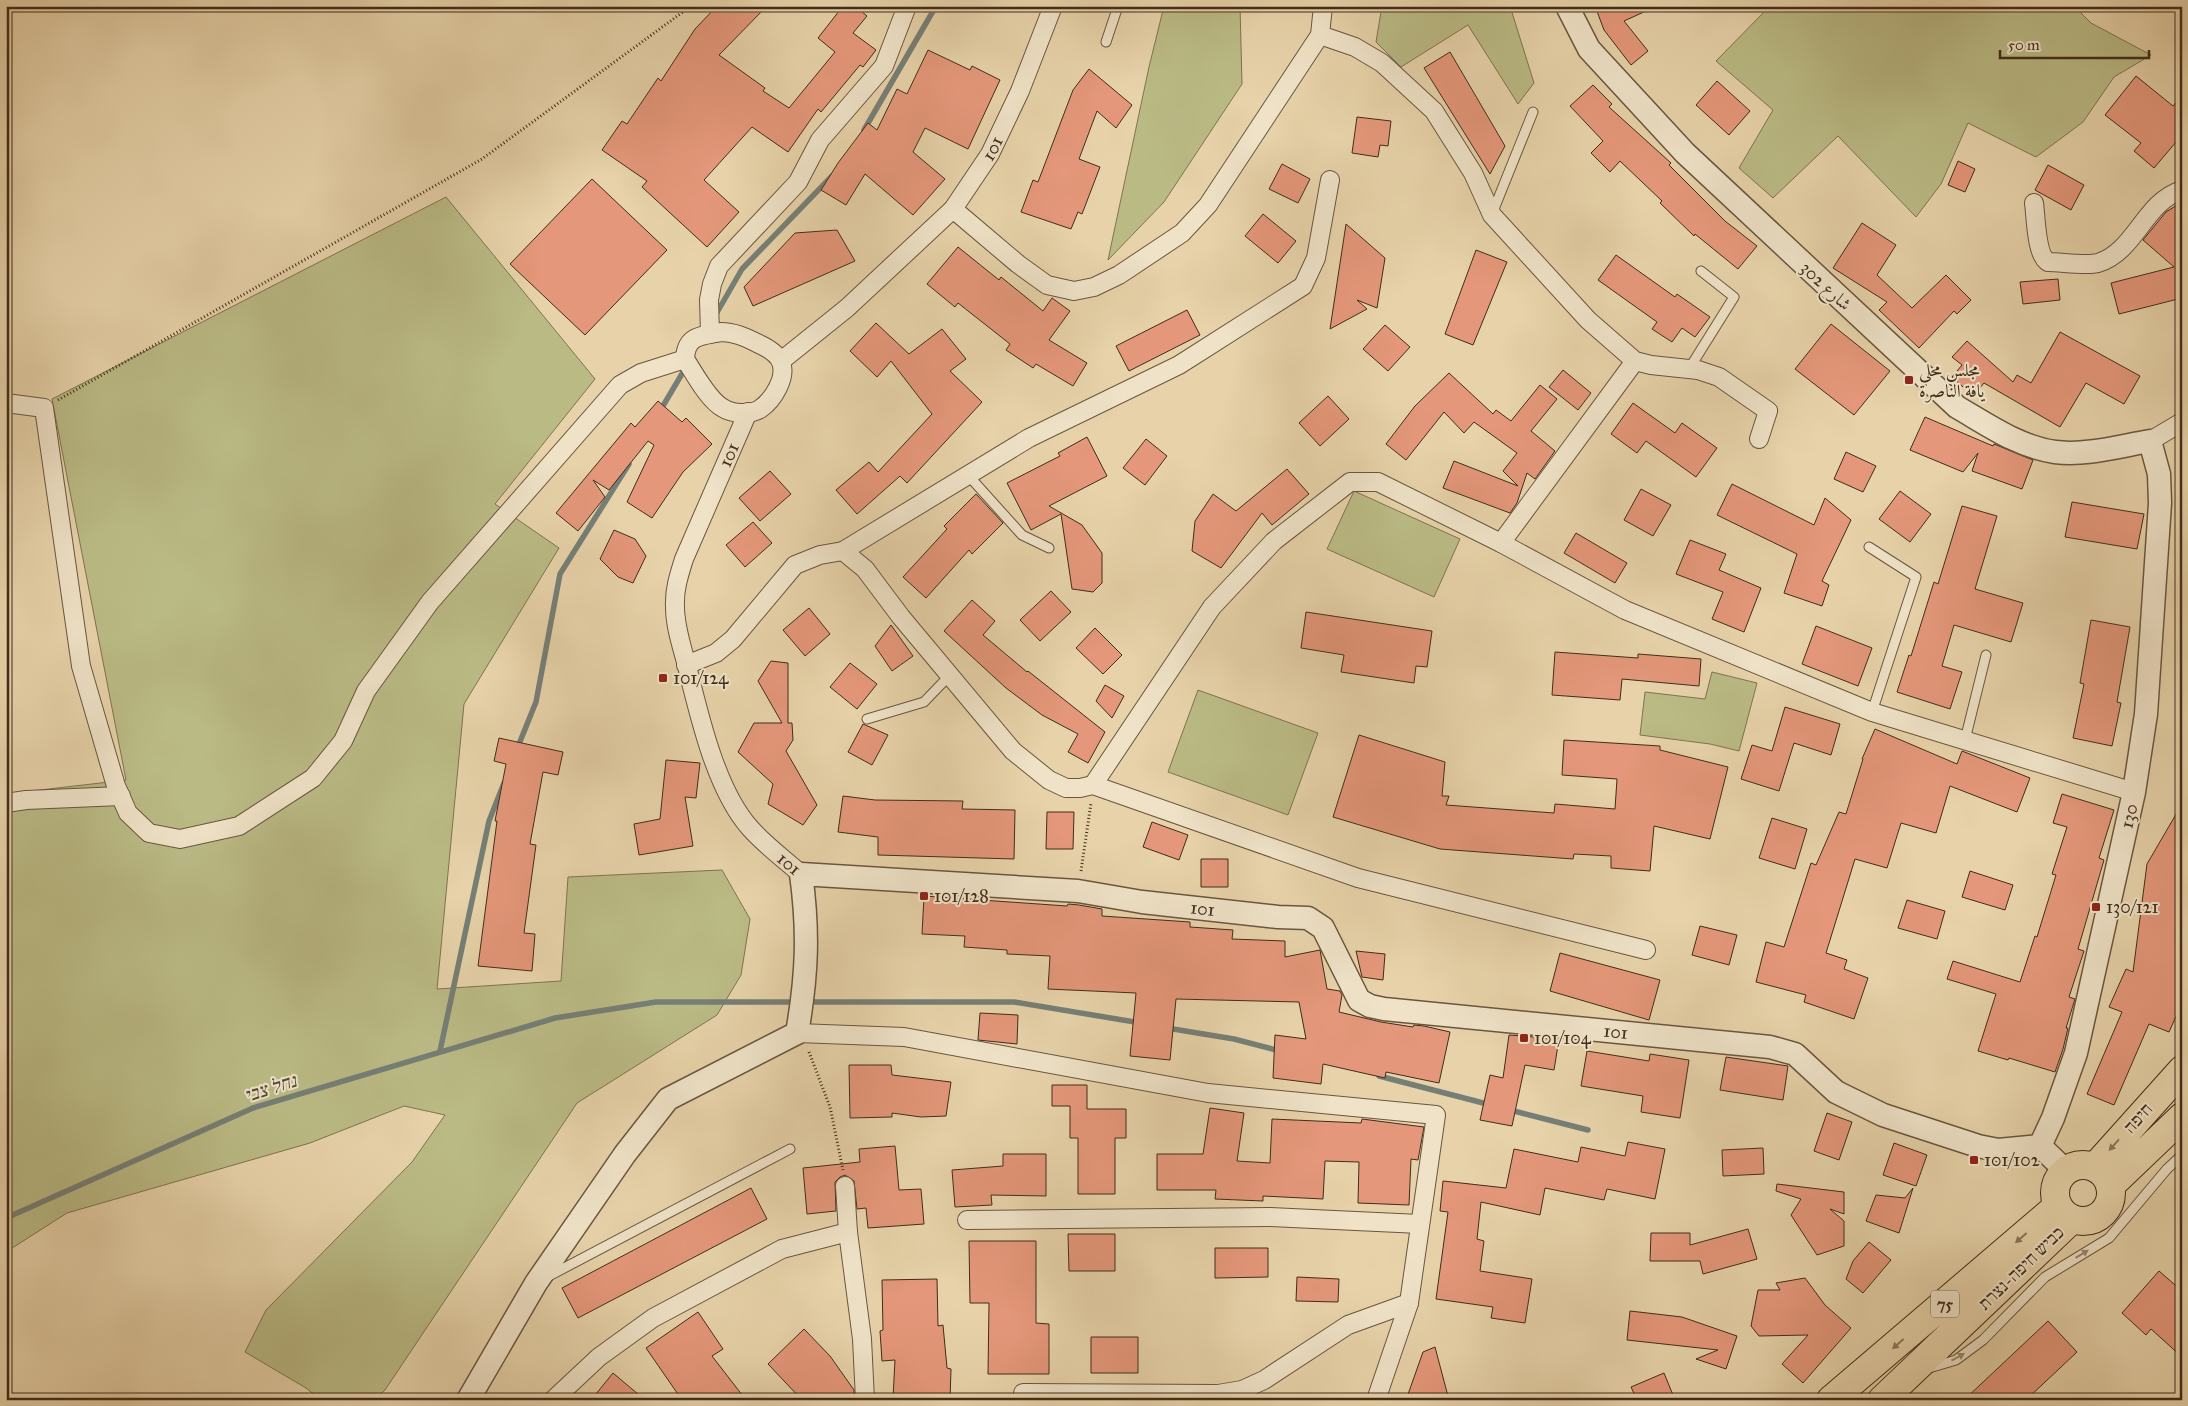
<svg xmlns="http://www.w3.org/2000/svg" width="2188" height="1406" viewBox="0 0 2188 1406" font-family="'IM FELL Great Primer',Amiri,'Frank Ruhl Libre',serif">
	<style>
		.green { fill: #baba85; stroke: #7e7450 }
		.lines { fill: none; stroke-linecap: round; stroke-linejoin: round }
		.stream { stroke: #767f76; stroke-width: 5.5 }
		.building { fill: #e4977a; stroke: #412d1a }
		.service-casing { stroke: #6a563e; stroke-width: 11 }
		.minor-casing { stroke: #6a563e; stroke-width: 20 }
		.tertiary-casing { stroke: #6a563e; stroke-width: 25 }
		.trunk-casing { stroke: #412d1a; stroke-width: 30 }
		.path { stroke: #412d1a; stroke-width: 3; stroke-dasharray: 1 2.5; stroke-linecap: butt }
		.service { stroke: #efe2c7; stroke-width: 9 }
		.minor { stroke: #efe2c7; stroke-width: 18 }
		.tertiary { stroke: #efe2c7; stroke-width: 22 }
		.trunk { stroke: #e7d2a9; stroke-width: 28 }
		.oneway { fill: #8c775a }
		.oneway2 { fill: #988870 }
		.poi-dot { fill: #8f2418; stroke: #efe2c7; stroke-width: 2 }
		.labels { text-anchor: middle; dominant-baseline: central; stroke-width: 4; stroke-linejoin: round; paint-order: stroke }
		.shield { fill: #efe2c7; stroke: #75634e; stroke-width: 1 }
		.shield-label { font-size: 16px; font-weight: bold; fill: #412d1a }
		.street-label { font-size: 18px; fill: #412d1a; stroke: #efe2c7 }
		.poi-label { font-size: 18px; fill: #412d1a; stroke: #efe2c7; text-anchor: start }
		.water-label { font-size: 19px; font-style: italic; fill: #534839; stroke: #efe2c7 }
	</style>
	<rect width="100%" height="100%" fill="#e7d2a9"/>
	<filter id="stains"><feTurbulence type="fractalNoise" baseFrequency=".004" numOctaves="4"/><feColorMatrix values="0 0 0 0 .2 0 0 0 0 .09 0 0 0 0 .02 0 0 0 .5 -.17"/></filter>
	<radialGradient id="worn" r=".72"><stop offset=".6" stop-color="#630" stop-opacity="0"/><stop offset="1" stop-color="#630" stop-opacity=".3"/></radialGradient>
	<!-- green -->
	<path class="green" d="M1164,6H1240L1242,84L1164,202L1108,260L1149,67Z
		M1382,6H1510L1534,83L1518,104L1468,25L1401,67L1376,42Z
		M1770,6H2074L2091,23L2151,55L2114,77L2083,122L2036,157L1968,123L1941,184L1916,217L1838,136L1773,198L1739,168L1773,110L1716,61Z
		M446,197L595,379L495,504L559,548L464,704L437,989L561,981L568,877L722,870L750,919L741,975L717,1015L577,1103L385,1390L374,1400H321L306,1388L245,1352L266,1310L412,1162L445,1115L404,1106L310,1143L67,1213L6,1252V794L126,780L52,399Z
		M1354,491L1460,539L1434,597L1327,549Z
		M1712,672L1757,683L1739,751L1710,744L1640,735L1645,692L1705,699Z
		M1198,690L1318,733L1288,815L1168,772Z"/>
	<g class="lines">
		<!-- stream -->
		<path class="stream" d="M864,130L936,6
			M715,316L742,269L832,176
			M660,411L686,367
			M517,749L536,702L560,574L629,464
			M807,1002H1014L1141,1023
			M1167,1028L1234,1039L1280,1051
			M440,1051L489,821L504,783
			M1379,1076L1491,1105
			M1510,1110L1588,1130
			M6,1218L253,1108L555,1018L656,1002H798"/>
	</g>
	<!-- building -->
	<path class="building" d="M717,6H767L719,55L765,88L763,91L789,108L835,52L818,38L843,6H855L867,16L853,33L876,50L863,67L860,65L821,112L818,109L788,152L752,127L704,180L739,212L707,247L642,187L647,181L602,150L622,121L627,124L658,78L661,81L695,29Z
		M1595,6H1657L1624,21L1648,51L1631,65L1604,30Z
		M928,50L970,70L972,66L1000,80L968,149L925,128L913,152L945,179L913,215L865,174L846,205L821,190L838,163L868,123L877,130L897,89L907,94Z
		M1450,52L1505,146L1490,174L1424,68Z
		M1089,69L1132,105L1116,128L1097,111L1079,159L1100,167L1082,214L1078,212L1071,229L1021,212L1033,180L1038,182L1073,90Z
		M2136,76L2173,106L2182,96V135L2154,168L2134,151L2141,143L2105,115Z
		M1717,81L1750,111L1729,135L1696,105Z
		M1593,85L1612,104L1609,107L1671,163L1669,165L1725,221L1757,246L1738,269L1695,234L1694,236L1660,203L1662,201L1620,161L1610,172L1591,153L1603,141L1570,106Z
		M1357,117L1391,121L1388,146L1380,145L1378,157L1352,153Z
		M1958,161L1975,169L1965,192L1948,185Z
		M1282,164L1310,179L1298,203L1269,189Z
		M2048,165L2084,185L2071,210L2035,190Z
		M592,179L667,250L585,335L510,264Z
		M2182,202V298L2119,314L2111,283L2174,267L2143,240L2166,212Z
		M1263,214L1296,241L1278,263L1245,236Z
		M1862,223L1896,245L1877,275L1912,308L1946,275L1971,300L1957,314L1954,311L1919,348L1879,310L1887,302L1833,268Z
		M1346,224L1385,258L1377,308L1357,300L1367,309L1330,329Z
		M837,230L855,261L753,306L744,287L795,233Z
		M958,247L999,280L1001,277L1043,311L1052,298L1070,311L1049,340L1087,363L1073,386L1036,364L1033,368L1006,350L1010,344L958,303L955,307L927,284Z
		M1476,250L1507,262L1473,345L1445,334Z
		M1616,255L1675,297L1677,294L1710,317L1695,337L1682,328L1672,342L1652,329L1657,322L1598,280Z
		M2058,279L2060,300L2023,304L2020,282Z
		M1187,310L1200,335L1129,371L1116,346Z
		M876,323L909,354L942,329L966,359L950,371L982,402L907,483L900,476L857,514L836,490L869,462L878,472L932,414L891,361L877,377L850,351Z
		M1831,324L1890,371L1854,415L1795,369Z
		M1385,325L1410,347L1388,371L1363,349Z
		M2060,332L2140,376L2124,404L2086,383L2060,427L1984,383L1973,396L1952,377L1962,365L1952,357L1967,341L2013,382L2017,375L2031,383Z
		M1563,370L1591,393L1578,410L1549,387Z
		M1449,373L1493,414L1496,410L1511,421L1540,385L1557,399L1531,431L1555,451L1535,479L1527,473L1517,503L1510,513L1443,488L1454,461L1518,486L1503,471L1517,453L1474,422L1464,433L1444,412L1406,460L1386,444L1415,406Z
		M1328,396L1349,419L1320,446L1299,423Z
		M658,401L682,422L686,418L712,444L683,472L652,518L627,502L654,445L648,441L609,490L593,480L605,497L578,531L556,513L631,423L635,427Z
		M1633,403L1675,433L1682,423L1717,448L1696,477L1646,441L1637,453L1611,434Z
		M1925,417L1993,446L1994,444L2033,460L2022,489L1972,471L1978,453L1963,472L1910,450Z
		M1087,437L1107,476L1049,506L1082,525L1102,553V583L1093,592L1072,589L1061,514L1031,530L1007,483L1060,456L1058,453Z
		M1146,439L1167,456L1145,485L1123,468Z
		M1846,452L1876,466L1863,492L1834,479Z
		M1287,469L1309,494L1272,525L1262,513L1221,568L1192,551L1195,521L1213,494L1236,511Z
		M770,471L791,494L760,521L739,498Z
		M1732,484L1814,525L1825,498L1851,520L1822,581L1829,585L1822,606L1784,593L1797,554L1717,515Z
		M1641,489L1671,505L1653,536L1624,520Z
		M1900,491L1931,514L1910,542L1879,519Z
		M976,494L1003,523L972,554L969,550L926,598L903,577L947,529L944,526Z
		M2072,502L2144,514L2137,549L2065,537Z
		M1962,506L1997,516L1975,589L2023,603L2011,642L1954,625L1942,666L1962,672L1950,709L1897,692L1909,655L1911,656L1934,582L1938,584Z
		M753,522L772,543L745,567L726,545Z
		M614,530L635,539L646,556L633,583L618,577L600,559Z
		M1576,533L1627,563L1615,583L1564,553Z
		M1690,540L1726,554L1719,570L1761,588L1744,632L1712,619L1723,592L1676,574Z
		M1051,591L1071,612L1040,641L1020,620Z
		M972,600L995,621L983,635L1027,672L1028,671L1105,732L1088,763L1068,752L1078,734L1042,715L1006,688L944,631Z
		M809,608L830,634L805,656L783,630Z
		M1306,612L1432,631L1427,667L1416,666L1414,683L1341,672L1344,655L1301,648Z
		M2091,620L2130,627L2117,702L2121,703L2112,746L2073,738L2084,684L2080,683Z
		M891,625L913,656L892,671L875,646Z
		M1816,626L1872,648L1858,686L1802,664Z
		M1095,628L1122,655L1103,674L1076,648Z
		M1555,652L1638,658V654L1701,659L1699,686L1622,679L1620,700L1552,695Z
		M771,661L788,663V723H792L793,740L786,751L817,805L803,825L768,804L773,784L738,752L754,723H782L758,681Z
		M850,663L877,684L857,709L830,687Z
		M1105,685L1124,696L1112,718L1096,701Z
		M1785,707L1840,724L1831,755L1794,743L1779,791L1741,779L1752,745L1772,751Z
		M863,724L888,735L872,765L848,752Z
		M1875,729L1957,764L1962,751L2030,778L2017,812L1950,786L1936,833L1901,823L1887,868L1855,859L1826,953L1847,960L1844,969L1868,978L1854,1019L1804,1002L1806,995L1756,982L1766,942L1784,947L1811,863L1816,865L1839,812L1846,814L1863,759H1862Z
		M1359,735L1445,762L1442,796H1449L1446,805L1554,813L1555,804L1615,809L1617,779L1562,775L1564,740L1660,746V750L1728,767L1710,839L1654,826L1650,871L1611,868V856L1574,854L1573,859L1440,849L1333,817Z
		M499,738L563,752L558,775L543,772L530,844L536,845L524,933L535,934L532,971L478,966L497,821H495L506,764L494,761Z
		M666,760L700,763L696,798L685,797L693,846L639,855L634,824L660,819Z
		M2062,794L2114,810L2099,858L2104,860L2078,949L2084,951L2069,997L2075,999L2066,1028H2068L2063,1049L2055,1072L2009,1058L2008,1060L1978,1051L1996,994L1947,979L1953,961L2020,982L2035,936L2037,937L2056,875L2052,874L2067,827L2053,823Z
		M843,796L875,800L963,801L962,809L1015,810L1014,859L878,855V837L838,832Z
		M2182,804V1003L2169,1032L2149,1024L2114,1105L2087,1094L2122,1012L2109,1007L2126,969L2133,972L2147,864Z
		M1047,812H1074L1073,849H1046Z
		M1772,818L1807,829L1795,869L1759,858Z
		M1152,822L1188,835L1179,860L1143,847Z
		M1201,859H1228V887H1201Z
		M1970,871L2013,885L2005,910L1962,897Z
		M924,896L1067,906L1068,904L1079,905L1102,909V916L1190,922V927L1233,930L1232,939L1285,941V957L1320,950L1327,989L1340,991L1342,995L1339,1012L1381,1022L1413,1027L1414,1025L1424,1026L1450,1032L1439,1083L1386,1072L1385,1078L1323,1064L1321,1084L1273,1078L1275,1035L1306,1039L1299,1002L1176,999L1170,1060L1130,1056L1136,993L1048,989L1050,956L1007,954V950L964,947L965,936L922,934Z
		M1907,900L1945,911L1937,939L1898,928Z
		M1700,926L1737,935L1729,965L1692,955Z
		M1356,951L1385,954L1383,980L1362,977Z
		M1560,953L1660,980L1649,1020L1550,991Z
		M980,1013L1018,1015L1017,1044L978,1040Z
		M1509,1035L1559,1039L1554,1070L1525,1065L1512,1126L1480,1120L1490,1075L1503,1078Z
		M1587,1051L1649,1061L1650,1054L1689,1060L1680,1118L1641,1112L1643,1096L1581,1086Z
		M1726,1057L1788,1066L1783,1100L1720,1090Z
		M849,1065H891L892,1075L951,1082L946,1116L921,1117L892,1113V1117L850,1118Z
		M1052,1085H1087V1109H1126V1138H1115V1194H1078V1138H1070V1106H1052Z
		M1210,1108L1244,1113L1237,1161L1270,1163L1272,1119L1361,1123L1362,1119L1424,1127L1418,1160L1411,1159L1409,1205L1358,1203L1359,1162L1325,1161L1323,1199L1263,1196V1201L1215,1199L1216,1190H1157V1154H1203Z
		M1827,1113L1852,1122L1839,1160L1814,1151Z
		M1628,1142L1665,1149L1655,1199L1607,1189L1604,1200L1545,1188L1540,1215L1481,1202L1477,1239L1484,1241L1480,1271L1532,1279L1525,1323L1491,1318L1493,1307L1436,1299L1448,1212L1440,1211L1443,1181L1506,1188L1514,1149L1578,1162L1581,1147L1625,1156Z
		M1894,1143L1927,1155L1916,1186L1883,1175Z
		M895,1146L899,1190L921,1189L924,1224L868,1228L866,1208L857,1209L854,1181L845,1175L840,1177L835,1182L836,1211L807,1214L803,1168L860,1162L859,1149Z
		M1763,1148L1764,1174L1723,1176L1722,1150Z
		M1003,1154H1046V1196L991,1195L992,1205L955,1207L952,1170L1003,1166Z
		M1777,1184L1844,1192V1214L1830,1209L1844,1221V1246L1817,1255L1791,1215L1801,1199L1776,1191Z
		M751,1188L767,1219L578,1318L562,1288Z
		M1913,1188L1899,1233L1866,1221L1876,1195L1905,1198Z
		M1748,1229L1757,1259L1703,1274L1700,1261H1650L1651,1233H1690V1245Z
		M1068,1234H1115V1271H1069Z
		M969,1241H1036V1323L1049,1324V1374H988L989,1303H970Z
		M1869,1242L1891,1260L1863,1293L1846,1279L1853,1261Z
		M1215,1248H1268V1277L1215,1278Z
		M2159,1271L2182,1291V1357L2151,1329L2146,1335L2122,1313Z
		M1297,1277L1339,1279L1338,1302L1296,1301Z
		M1805,1278L1825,1305L1851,1328L1803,1383L1782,1364L1808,1335L1759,1336L1751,1326L1758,1290H1780L1776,1283Z
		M937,1279L938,1326L943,1325L947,1368L951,1369L950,1400L893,1398L895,1360L882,1361L880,1331L883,1330L882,1280Z
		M1630,1311L1682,1317L1737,1336L1726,1369L1696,1359L1718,1350L1627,1340Z
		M698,1312L723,1349L712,1356L746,1400H682L646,1348Z
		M2048,1321L2077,1352L2026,1400H1964Z
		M804,1329L830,1356L854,1390V1400H802L768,1364Z
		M1091,1337H1138V1373H1091Z
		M1435,1347L1449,1400H1406L1423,1352Z
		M613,1373L645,1400H591Z
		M1664,1373L1675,1400H1637L1631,1387Z"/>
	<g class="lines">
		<defs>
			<path id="service" d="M1106,42L1118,6
				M1492,214L1533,112
				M1689,369L1734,297L1701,271
				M968,475L1022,535L1049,548
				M1869,547L1916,577L1872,712
				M867,719L924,702L950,675
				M1965,740L1986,655
				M547,1277L790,1149
				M1929,1368L1956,1360L1983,1340L2045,1277L2109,1238L2167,1169L2182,1155"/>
			<g id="minor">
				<path d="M1320,35L1355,47L1382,63L1434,111L1473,173L1492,215L1588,320L1635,361L1651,365L1698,370L1719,377L1768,411L1759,439"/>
				<path d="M2034,203C2036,217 2036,255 2048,262C2061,262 2086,266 2098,263C2136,251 2144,202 2182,190"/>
				<path d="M953,209L1018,264L1047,285L1074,291L1094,287L1119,275L1182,233L1208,205L1320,35L1323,6"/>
				<path d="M721,332C734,332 745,337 757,343C766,347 777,353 781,362C787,378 773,400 760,409C751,415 732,414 723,408C709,401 694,373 685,359C686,335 701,336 721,332Z"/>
				<path d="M710,334L709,300L712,284L719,266L798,182L820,140L884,66L907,6"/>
				<path id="s1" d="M781,361L847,308L953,209L990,154L1020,91L1053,6"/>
				<path d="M6,403L44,408L81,666L116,786L128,813L149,833L180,839L239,826L313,778L343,741L366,691L430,602L620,385L641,373L685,359"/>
				<path id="s2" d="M748,412L684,559C679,575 674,590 675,607C675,627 682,647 687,666C699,715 716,790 750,828C765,845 784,859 801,874"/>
				<path d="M2150,441L2182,422"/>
				<path d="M1501,543L1635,361"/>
				<path d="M843,551L1029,438L1179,365L1303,286L1316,258L1330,180"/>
				<path d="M686,665L716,653L733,639L795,565L820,555L843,551L865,569L901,617L1013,751L1049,780L1066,788H1080L1093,785L1358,878L1646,950"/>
				<path d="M1093,785L1212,607L1274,541L1350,482H1378L1501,543L1625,610L1872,712L2134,792"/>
				<path d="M6,803L26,800L121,796"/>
				<path d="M797,1033L904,1037L1208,1093L1436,1115L1409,1303L1376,1400"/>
				<path d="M845,1186L848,1232L862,1339L865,1400"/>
				<path d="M967,1220L1270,1217L1420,1224"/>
				<path d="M1023,1393L1218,1394L1242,1390L1264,1380L1348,1325L1409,1303"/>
				<path d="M553,1400L599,1357L653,1318L782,1249L848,1232"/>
			</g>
			<g id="tertiary">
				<path d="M1567,6L1589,49L1685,153L1957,407C1988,425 2019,447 2055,452C2086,456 2120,446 2150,441L2159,474L2160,503L2146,714L2134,792L2076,1053L2053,1118L2040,1146"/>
				<path d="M2040,1146L2065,1170"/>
				<path id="s3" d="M468,1400L536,1283L625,1154L668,1099L797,1033C807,976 809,932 801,874L1078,891L1142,902L1278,917L1308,918L1323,928L1359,1000L1370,1006L1384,1009L1770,1047L1795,1054L1836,1092L1883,1115L1978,1146L1998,1150L2040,1146"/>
			</g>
			<path id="trunk" d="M2055 1193a28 28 0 1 1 56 0a28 28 0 1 1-56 0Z
				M2095,1167L2182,1070
				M2110,1186L2182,1117
				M1831,1400L2058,1206
				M1882,1400L2072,1219"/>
		</defs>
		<!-- service casing -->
		<use href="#service" class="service-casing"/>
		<!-- minor casing -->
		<use href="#minor" class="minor-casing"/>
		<!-- tertiary casing -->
		<use href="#tertiary" class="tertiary-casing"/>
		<!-- trunk casing -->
		<use href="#trunk" class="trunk-casing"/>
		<!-- path -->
		<path class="path" d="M58,400L482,159L691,6
			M1081,871L1091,803
			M809,1052L830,1107L843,1170"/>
		<!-- service -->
		<use href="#service" class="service"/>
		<!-- minor -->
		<use href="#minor" class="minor"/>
		<!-- tertiary -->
		<use href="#tertiary" class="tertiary"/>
		<!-- trunk -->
		<use href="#trunk" class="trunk"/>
	</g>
	<!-- one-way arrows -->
	<defs><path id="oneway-solid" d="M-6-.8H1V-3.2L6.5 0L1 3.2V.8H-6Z" transform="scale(1.25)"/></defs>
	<g class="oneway">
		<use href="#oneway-solid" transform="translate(2114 1145) rotate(132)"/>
		<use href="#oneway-solid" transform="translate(2021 1238) rotate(139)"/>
		<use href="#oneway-solid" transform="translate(1898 1344) rotate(139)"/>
	</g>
	<g class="oneway2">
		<use href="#oneway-solid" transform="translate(2082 1254) rotate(-31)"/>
		<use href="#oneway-solid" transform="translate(1958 1357) rotate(-29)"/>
	</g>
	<!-- markers -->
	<g class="poi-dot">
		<rect x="1904" y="375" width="10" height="10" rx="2.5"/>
		<rect x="658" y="673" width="10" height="10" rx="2.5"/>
		<rect x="919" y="891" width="10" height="10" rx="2.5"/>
		<rect x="2091" y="902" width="10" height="10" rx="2.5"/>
		<rect x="1519" y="1033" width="10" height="10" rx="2.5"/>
		<rect x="1969" y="1155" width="10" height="10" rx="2.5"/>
	</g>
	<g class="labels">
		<!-- shield labels -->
		<rect class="shield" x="1931" y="1290.5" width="28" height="27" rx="4"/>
		<g class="shield-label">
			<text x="1945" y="1304">75</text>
		</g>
		<!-- street labels -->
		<g class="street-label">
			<text stroke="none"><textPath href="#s1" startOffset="302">101</textPath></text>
			<text transform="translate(1826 286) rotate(43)">شارع 302</text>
			<text transform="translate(729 455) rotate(-66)">101</text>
			<text transform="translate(2129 816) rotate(-77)">130</text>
			<text stroke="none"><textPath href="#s2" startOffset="498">101</textPath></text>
			<text stroke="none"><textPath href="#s3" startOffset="1070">101</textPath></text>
			<text stroke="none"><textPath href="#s3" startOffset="1534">101</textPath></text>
			<text transform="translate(2138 1118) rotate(-48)">חיפה</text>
			<text transform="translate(2021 1268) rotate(-44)">כביש חיפה-נצרת</text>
		</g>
		<!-- poi labels -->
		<g class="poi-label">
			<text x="1919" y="370">مجلس محلي<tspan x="1919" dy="21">يافة الناصرة</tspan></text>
			<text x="673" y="678">101/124</text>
			<text x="934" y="896">101/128</text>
			<text x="2106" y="907">130/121</text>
			<text x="1534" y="1038">101/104</text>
			<text x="1984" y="1160">101/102</text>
		</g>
		<!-- water labels -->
		<g class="water-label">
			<text transform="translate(270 1088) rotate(-18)">נחל צבי</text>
		</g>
	</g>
	<!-- margin -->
	<rect width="2188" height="1406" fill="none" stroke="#e7d2a9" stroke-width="25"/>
	<rect x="8" y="8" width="2173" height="1391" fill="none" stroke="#412d1a" stroke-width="2.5"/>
	<rect x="12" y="12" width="2163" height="1381" fill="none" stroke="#412d1a"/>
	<!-- scale -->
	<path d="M2000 50v8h149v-8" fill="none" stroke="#412d1a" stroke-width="2.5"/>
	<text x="2008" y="50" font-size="15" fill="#412d1a" stroke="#efe2c7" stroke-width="4" paint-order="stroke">50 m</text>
	<rect width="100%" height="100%" filter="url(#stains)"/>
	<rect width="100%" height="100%" fill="url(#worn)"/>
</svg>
